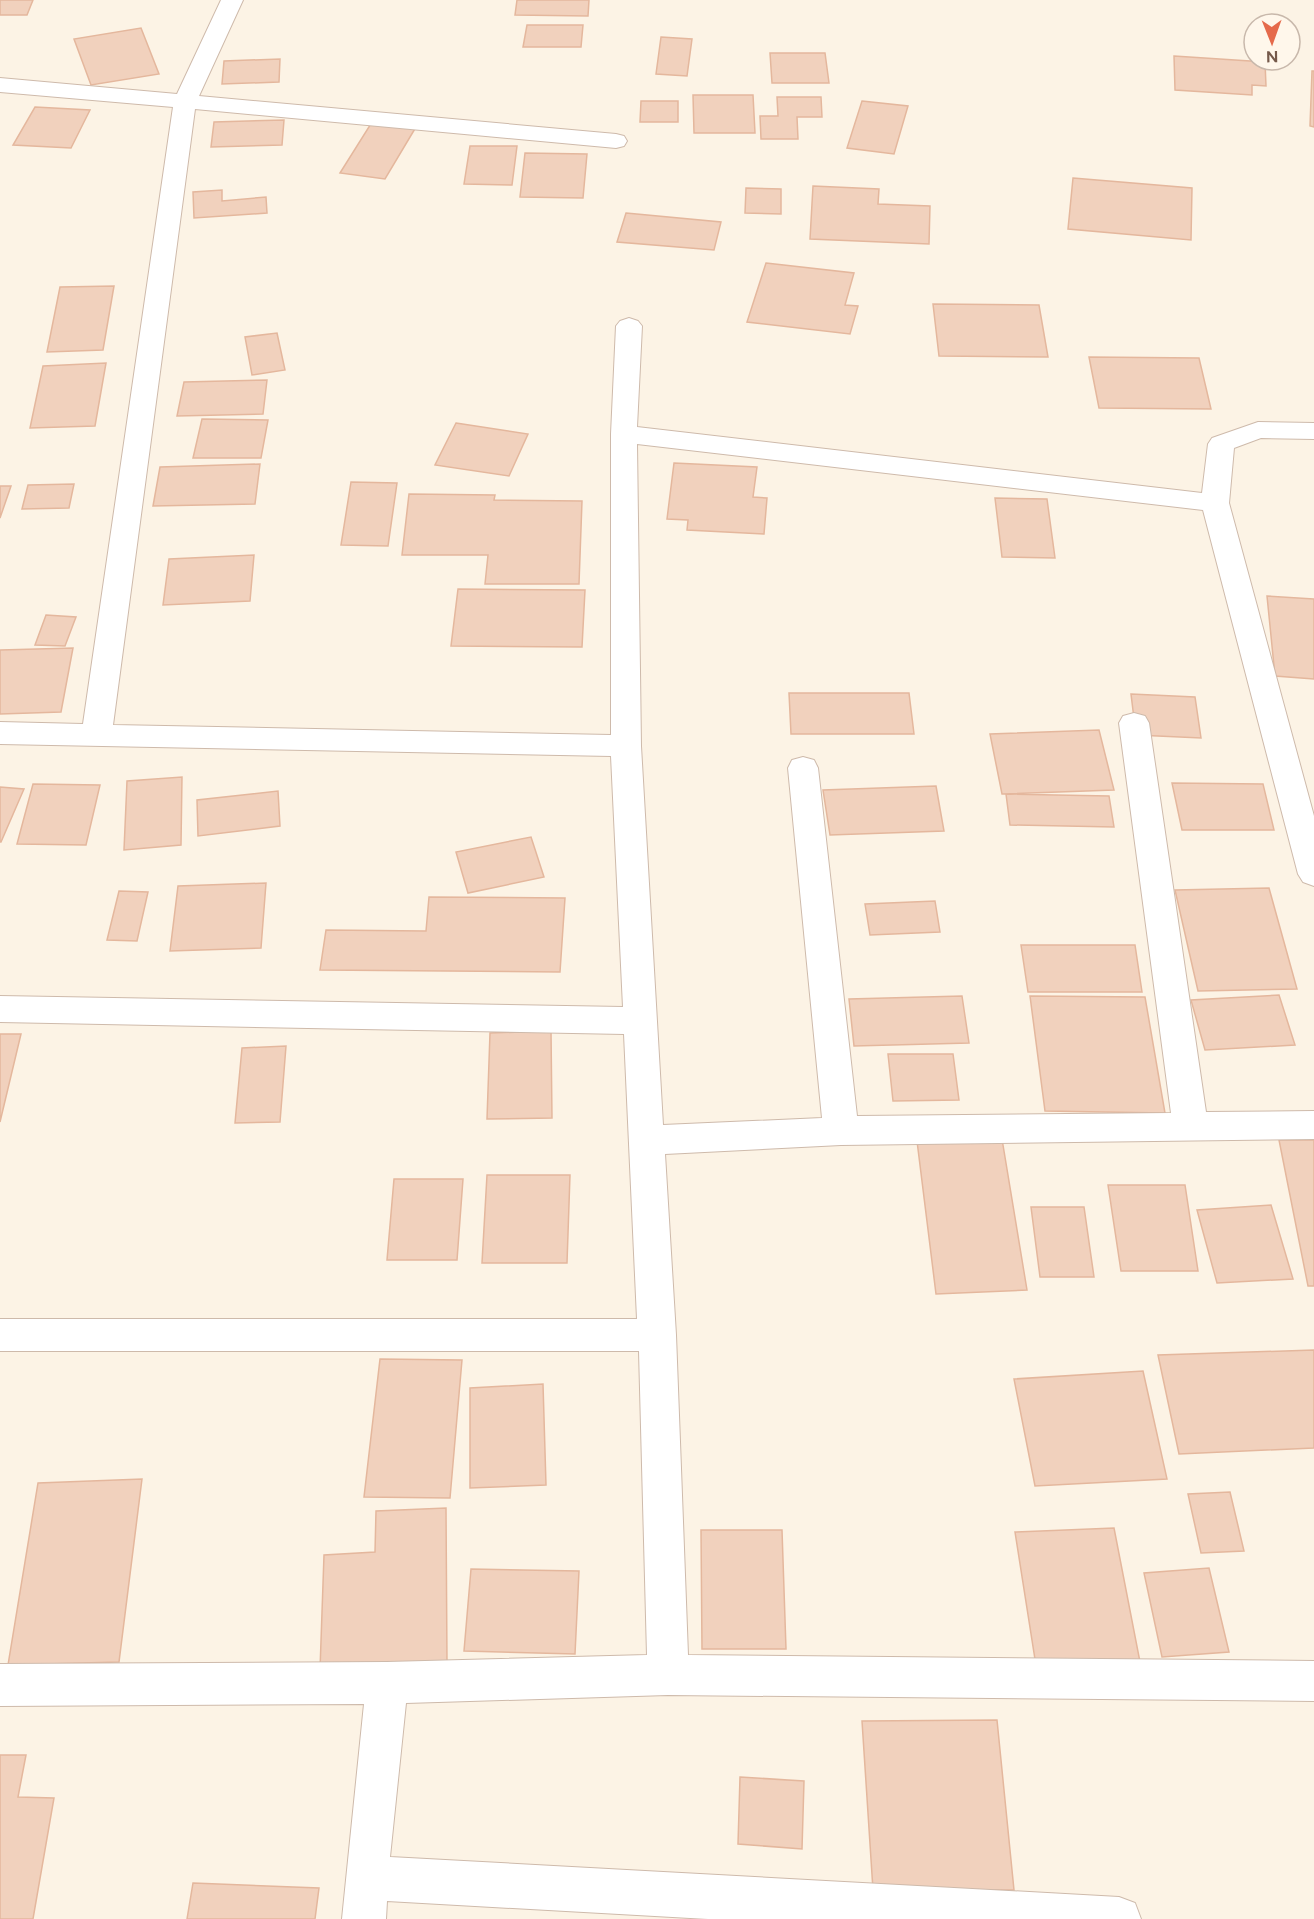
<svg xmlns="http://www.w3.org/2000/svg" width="1314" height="1919" viewBox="0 0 1314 1919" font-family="Figtree,sans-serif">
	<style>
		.building { fill: #f1d1bd; stroke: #e4b79d; stroke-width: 1.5 }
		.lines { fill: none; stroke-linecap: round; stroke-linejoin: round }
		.minor-casing { stroke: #cebaab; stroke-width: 2 }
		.minor { fill: #fff; fill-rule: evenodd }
	</style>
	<rect width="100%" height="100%" fill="#fcf3e5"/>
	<!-- building -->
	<path class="building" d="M0,0H33L27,15H0Z
		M517,0H589L588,16L515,15Z
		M527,25H583L581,47H523Z
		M141,28L159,74L91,85L74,39Z
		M661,37L692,39L687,76L656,74Z
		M770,53H825L829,83H772Z
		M1174,56L1265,62L1266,86L1252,85V95L1175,90Z
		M280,59L279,82L222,84L224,61Z
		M1312,71H1314V127L1310,126Z
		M693,95H753L755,133H694Z
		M777,97H821L822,117H797L798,139H761L760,116H778Z
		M641,101H678V122H640Z
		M862,101L908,106L894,154L847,148Z
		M35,107L90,110L71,148L13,145Z
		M284,120L282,145L211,147L214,122Z
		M372,122L416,127L385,179L340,173Z
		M470,146H517L512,185L464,184Z
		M525,153L587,154L583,198L520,197Z
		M1073,178L1192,188L1191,240L1068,229Z
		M813,186L879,189L878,204L930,206L929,244L810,239Z
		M746,188L781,189V214L745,213Z
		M222,190V201L266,197L267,213L194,218L193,192Z
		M626,213L721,222L714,250L617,242Z
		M766,263L854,273L845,305L858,306L850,334L747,322Z
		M114,286L103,350L47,352L60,287Z
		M933,304L1039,305L1048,357L939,356Z
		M277,333L285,370L252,375L245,337Z
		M1089,357L1199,358L1211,409L1099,408Z
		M106,363L95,426L30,428L43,366Z
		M267,380L263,414L177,416L184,382Z
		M202,419L268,420L261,458H193Z
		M456,423L528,434L509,476L435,465Z
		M674,463L757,467L753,497L767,498L764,534L687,530L688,520L667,519Z
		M260,464L255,504L153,506L160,467Z
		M351,482L397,483L388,546L341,545Z
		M74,484L69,508L22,509L28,485Z
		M0,486H11L0,518Z
		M409,494L495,495L494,500L582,501L579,584H485L488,555H402Z
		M995,498L1047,499L1055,558L1002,557Z
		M254,555L250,601L163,605L169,559Z
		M458,589L585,590L582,647L451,646Z
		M1267,596L1314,599V679L1275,676Z
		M46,615L76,617L65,646L35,645Z
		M73,648L61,712L0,714V650Z
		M789,693H909L914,734H791Z
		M1131,694L1195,697L1201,738L1136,735Z
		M1099,730L1114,790L1002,794L990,734Z
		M182,777L181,845L124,850L127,781Z
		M1172,783L1263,784L1274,830H1182Z
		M33,784L100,785L86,845L17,844Z
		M936,786L944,831L830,835L823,790Z
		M0,787L24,789L1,842H0Z
		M278,791L280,826L198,836L197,800Z
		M1006,794L1109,796L1114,827L1010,825Z
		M531,837L544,877L468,893L456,852Z
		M266,883L261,948L170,951L178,886Z
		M1269,888L1297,989L1198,991L1175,890Z
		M119,891L148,892L137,941L107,940Z
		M429,897L565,898L560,972L320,970L326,930L426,931Z
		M935,901L940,932L870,935L865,904Z
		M1021,945H1135L1142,992H1028Z
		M1279,995L1295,1045L1205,1050L1191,1000Z
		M962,996L969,1043L854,1046L849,999Z
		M1030,996L1145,997L1165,1113L1045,1111Z
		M551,1031L552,1118L487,1119L490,1033Z
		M0,1034H21L0,1122Z
		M286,1046L280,1122L235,1123L242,1048Z
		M888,1054H953L959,1100L893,1101Z
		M1002,1139L1027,1290L936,1294L917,1141Z
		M1279,1140H1314V1286H1308Z
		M487,1175H570L567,1263H482Z
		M394,1179H463L457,1260H387Z
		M1108,1185H1185L1198,1271H1121Z
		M1271,1205L1293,1279L1217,1283L1197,1210Z
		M1031,1207H1084L1094,1277H1040Z
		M1314,1350V1448L1179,1454L1158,1355Z
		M380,1359L462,1360L450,1498L364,1497Z
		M1143,1371L1167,1479L1035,1486L1014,1379Z
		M543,1384L546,1485L470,1488V1388Z
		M142,1479L119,1662L8,1665L38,1483Z
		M1230,1492L1244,1551L1201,1553L1188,1494Z
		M446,1508L447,1662L320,1670L324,1555L375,1552L376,1511Z
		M1114,1528L1141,1667L1037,1672L1015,1532Z
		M701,1530H782L786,1649H702Z
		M1209,1568L1229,1652L1162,1657L1144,1573Z
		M471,1569L579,1571L575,1654L464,1651Z
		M997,1720L1014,1890H873L862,1721Z
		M0,1755H26L18,1797L54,1798L33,1919H0Z
		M740,1777L804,1781L802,1849L738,1844Z
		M193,1883L319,1888L315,1919H187Z"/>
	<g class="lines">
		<defs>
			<path id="minor" d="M221,0H243L199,96L616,134L624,136L627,141L624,146L616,148L195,109L113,725L611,735V434L616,326L620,321L629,318L638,321L642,326L637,427L1202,493L1208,444L1212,438L1258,422L1314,423V439L1261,438L1234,448L1229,503L1314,816V886L1303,882L1298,874L1203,510L637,444L641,746L663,1125L822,1118L788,768L792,760L803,757L814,760L818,768L857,1116L1171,1113L1119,723L1123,716L1134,713L1145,716L1149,723L1206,1112L1314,1111V1139L841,1145L665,1154L676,1335L688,1655L1314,1661V1701L668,1695L406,1703L390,1857L1119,1897L1135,1903L1141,1919H708L387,1901L386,1919H342L364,1704L0,1706V1664L387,1662L647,1655L639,1351H0V1319H637L624,1034L0,1022V996L623,1007L611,756L0,744V722L83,724L173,107L0,92V78L177,94Z"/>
		</defs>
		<!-- minor casing -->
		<use href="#minor" class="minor-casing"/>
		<!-- minor -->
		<use href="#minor" class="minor"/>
	</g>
	<!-- north arrow -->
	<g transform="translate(1272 42) rotate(179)"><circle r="28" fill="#fff7eb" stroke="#c8b8ab" stroke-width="1.5"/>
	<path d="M0-4.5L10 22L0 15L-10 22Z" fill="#e56a4b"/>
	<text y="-9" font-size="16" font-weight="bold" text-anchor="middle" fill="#75594a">N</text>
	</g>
</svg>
